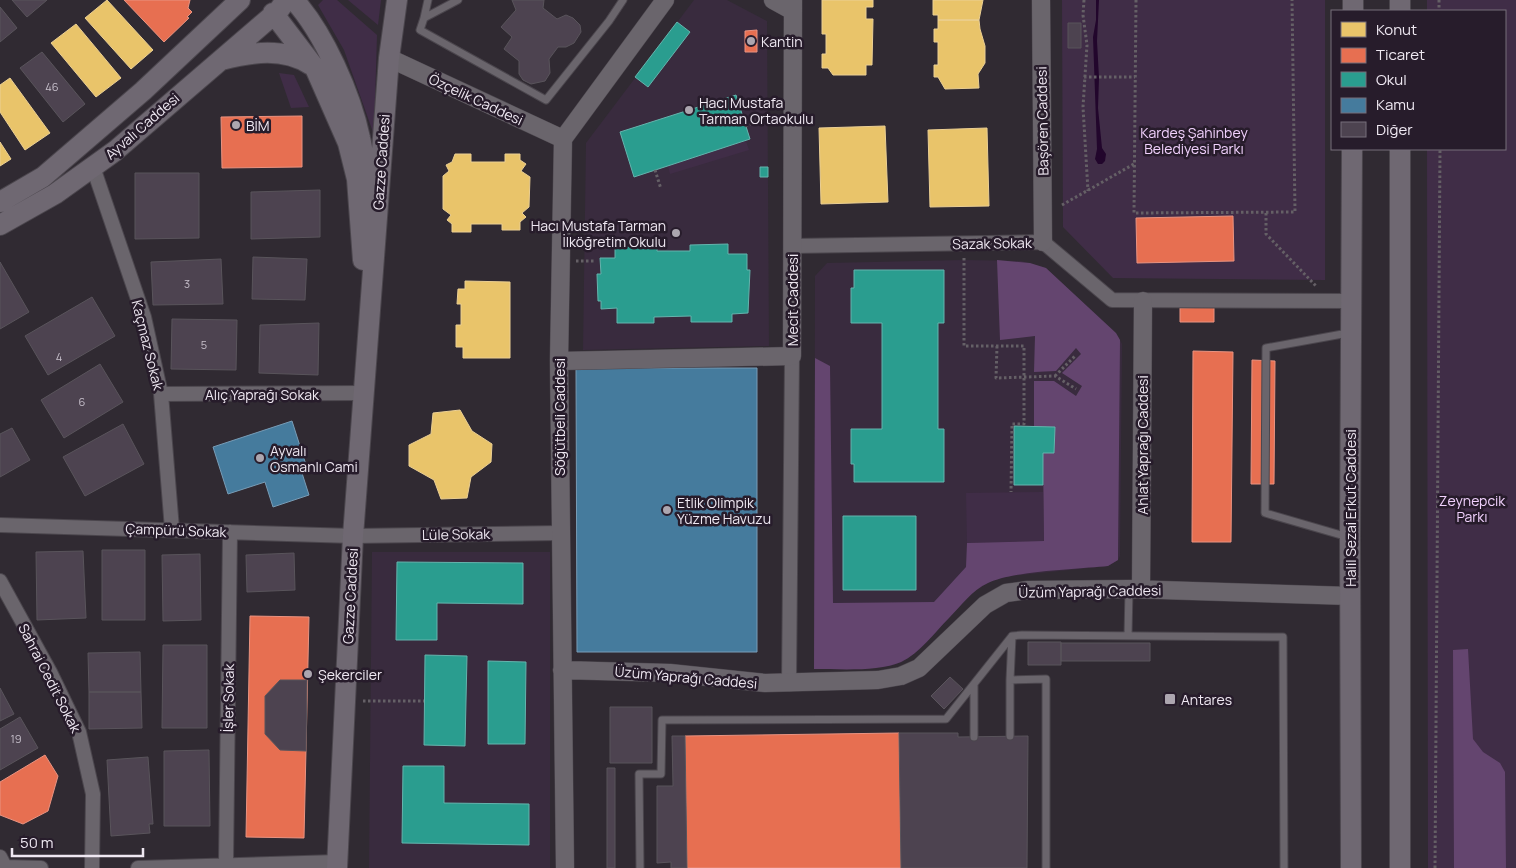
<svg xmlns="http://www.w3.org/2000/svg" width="1516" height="868" viewBox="0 0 1516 868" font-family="Manrope,sans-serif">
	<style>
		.built { fill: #392b3e }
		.green { fill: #402d47 }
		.forest { fill: #64456f }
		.water { fill: #22062c }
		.homes { fill: #e9c46a; stroke: #ebcf93 }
		.shops { fill: #e76f51; stroke: #e99381 }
		.schools { fill: #2a9d8f; stroke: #65b4ad }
		.public { fill: #457b9d; stroke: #789cb6 }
		.building { fill: #4d4350; stroke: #59545b }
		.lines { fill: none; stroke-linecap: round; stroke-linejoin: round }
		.service-casing { stroke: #4b464d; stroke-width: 9 }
		.minor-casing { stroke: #4b464d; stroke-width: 16 }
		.tertiary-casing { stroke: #4b464d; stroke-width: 19 }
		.secondary-casing { stroke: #4b464d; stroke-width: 22 }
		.path { stroke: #656066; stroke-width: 3; stroke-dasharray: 2.5 2.5; stroke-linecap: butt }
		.service { stroke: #6a656c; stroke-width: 7 }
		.minor { stroke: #6a656c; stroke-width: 14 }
		.tertiary { stroke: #6a656c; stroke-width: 18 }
		.secondary { stroke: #6f6872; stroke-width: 20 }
		.poi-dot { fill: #aca6af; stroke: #271c2b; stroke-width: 2 }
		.labels { text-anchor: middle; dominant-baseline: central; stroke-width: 5; stroke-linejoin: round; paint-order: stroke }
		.number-label { font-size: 11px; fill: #c6bfca }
		.poi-label { font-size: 14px; fill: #efe8f2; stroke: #271c2b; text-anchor: start }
		.street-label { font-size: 14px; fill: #efe8f2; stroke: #271c2b }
		.park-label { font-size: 14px; fill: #f1d1fd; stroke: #271c2b }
	</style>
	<rect width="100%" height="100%" fill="#302a32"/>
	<!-- built -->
	<path class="built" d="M694,0H727L767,21L769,346L583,350L586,143Z
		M964,260L1021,261L1046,268L1118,336L1122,344L1120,556L1118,560L1108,566L1010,576L989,582L972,593L919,650L902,662L890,666L868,668L814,669L815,276L827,263Z
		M372,552H550V868H369Z"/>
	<!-- green -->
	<path class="green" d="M323,0H337L377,35L374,135L344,50L318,5Z
		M348,0H381L378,25Z
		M1062,0H1325V280L1113,278L1063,227Z
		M1427,0H1516V868H1428L1427,149H1505V11H1427Z
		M279,73L294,75L309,107L291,108Z
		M746,141L749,150L670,174L668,166Z
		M1043,492L1044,541L967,543L966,493Z"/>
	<!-- forest -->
	<path class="forest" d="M997,260L1030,263L1046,268L1116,333L1120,340L1118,560L1108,566C1079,569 1012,571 988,583C972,590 961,606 949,618C934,633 920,653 901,662C879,672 839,669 814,669L815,358L830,366L833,603L934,602L966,567L967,543L1044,541L1043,453H1054L1055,427H1034V381H1054L1076,396L1082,386L1062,373L1081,354L1076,348L1056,371L1034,372L1035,336L1000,340Z
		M1468,649L1473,739L1483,752L1500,763L1505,772L1506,868H1454L1453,650Z"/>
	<!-- water -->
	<path class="water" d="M1096,0H1099L1097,41L1099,78L1098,108L1102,148L1106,154L1105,161L1102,164H1098L1095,159L1097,149L1093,37L1096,20Z"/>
	<!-- homes -->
	<path class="homes" d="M107,0L153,50L131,69L85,18Z
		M822,0H873V7H866V19H873L872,65H866V75H833L828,68H822V54H826V34H822Z
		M933,0H983L979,20H938V15H933Z
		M938,20H979L980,29L985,46V63L978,74L979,88L945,89L938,77H934V65H938V42H934V29H938Z
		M76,24L121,78L96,97L51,43Z
		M10,78L50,133L25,150L0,112V85Z
		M885,126L888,202L821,204L819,128Z
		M987,128L989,206L930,207L928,130Z
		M0,142L11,159L0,166Z
		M455,154H471V162H505V154H520V160L526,164L521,171L530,177L529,207L522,213L526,217L520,222V230H502V224H471V232H452V224L447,220L451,215L443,209V176L449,171L446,165L452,162Z
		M465,281L510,282V358H463V347H456V325H461V304H457L458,289H465Z
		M460,410L472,431L492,444L491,462L471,477L467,498L441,499L434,480L409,466V445L431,434L433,413Z"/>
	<!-- shops -->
	<path class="shops" d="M124,0H190L188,8L192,12L187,17L189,18L164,42Z
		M757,30V52H745V31Z
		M302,116V167L222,168L221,117Z
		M1233,216L1234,261L1137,263L1136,218Z
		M1214,307V322H1180V308Z
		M1193,351L1233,352L1231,542H1192Z
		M1252,360L1275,361L1274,484H1251Z
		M250,616L309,617L304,838L246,837Z
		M899,733L901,868H687L685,736Z
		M45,755L58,776L48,811L23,824L0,815V782Z"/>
	<!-- schools -->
	<path class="schools" d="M677,22L690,32L648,87L635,77Z
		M736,95L750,139L634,177L620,132Z
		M760,167H768V177H760Z
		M728,244V254H747V270H750L748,313L732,314V322H691V316L654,317V323H617V308L601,309V301H598L597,274H601L600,258H615V247H657V251H690V245Z
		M854,270H944V323H938V429H944V482H854V464H851V429H882V323H851V288H854Z
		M1014,426L1055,427L1054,453H1043V485H1014Z
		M843,516H916V590H843Z
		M397,562L523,563V604L437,603V640H396Z
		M425,655L467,656L465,746L424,745Z
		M488,661L526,662L525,744H488Z
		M403,766H444V803L529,804V845L402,843Z"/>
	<!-- public -->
	<path class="public" d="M576,368H757V652H577Z
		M292,421L307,468L301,470L309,495L273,507L265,482L228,494L213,447Z"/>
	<!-- building -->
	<path class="building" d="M12,0H47L27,17Z
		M544,0L543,8L557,19L566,15L573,18L580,25L581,32L574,43L566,47H558L549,59L550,73L545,81L531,84L523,80L519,74V61L504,49L512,37L501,27L516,10L512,0Z
		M0,7L17,28L0,42Z
		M1068,23H1081V48H1068Z
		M42,52L85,104L63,122L20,68Z
		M135,173H199V238L135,239Z
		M320,190V237L251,239V192Z
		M253,257L307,259L305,300L252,299Z
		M221,259L223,304L153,305L151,262Z
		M0,262L29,312L0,329Z
		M92,297L115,336L48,375L25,336Z
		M172,319L237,320L236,370L171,369Z
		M319,323L318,375L259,373L260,325Z
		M100,364L123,402L64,438L41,400Z
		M123,424L144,464L85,496L63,457Z
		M12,428L30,460L0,477V434Z
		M102,550H145V620H102Z
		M83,551L86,618L37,620L36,552Z
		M294,553L295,590L247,592L246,555Z
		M200,554L201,620L163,621L162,555Z
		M1028,642H1061V665H1028Z
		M1061,643H1150V661H1061Z
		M163,645H207V728H162Z
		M140,652L141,692H89L88,653Z
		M950,677L963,689L944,709L931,696Z
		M280,680H307L306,751L280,750L265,734V696Z
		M0,688L14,714L0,721Z
		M89,692H141L142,728L89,729Z
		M610,707H652V763H610Z
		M20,717L38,748L0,770V729Z
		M899,733H958V737L1028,736L1027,868H901Z
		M672,736H685L687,868H671V862L657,863V786H673Z
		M209,750L210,826H164V751Z
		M148,757L153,824H149L150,833L111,836L107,760Z
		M607,768H615V868H607Z"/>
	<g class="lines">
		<defs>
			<path id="service" d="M458,0L424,18L420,30L546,100L609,21L623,0
				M424,18L428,0
				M1348,537L1265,513L1266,348L1348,333
				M1012,636L1010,680L1046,679V868
				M1128,636L1129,589
				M1010,736V680
				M974,737V684
				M640,868L639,774H661L662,720L946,719L1012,636L1022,635L1283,637L1284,868"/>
			<path id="minor" d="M93,167L144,317L161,394L172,529
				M792,246L1043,242L1112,300L1351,301
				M161,394L363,393
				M0,525L353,536L559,533
				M0,581L50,672L79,732L93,794L92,868
				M789,684L792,356
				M0,857L5,867L41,868
				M226,864L230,532
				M138,868L337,862"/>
			<path id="tertiary" d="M773,0L793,11
				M1041,0L1043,242
				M389,58L563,139
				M559,361L792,356L793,0
				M1141,589L1143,301
				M562,670L670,673L765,683L878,680L901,676L919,668L985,605L1006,593L1028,590L1129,589L1350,596
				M565,868L559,361L563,139L665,0"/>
			<path id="secondary" d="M294,0C324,33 351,95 360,138C365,159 366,179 368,200
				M1400,0V11
				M1353,11V0
				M273,13L315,68L348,143L357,179L363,260
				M221,60C252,52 284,47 311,65
				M1400,149V868
				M0,202L43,177L143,91L240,0
				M0,225L55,194L115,151L279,10L286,0
				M337,868L353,536L389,58L397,0
				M1351,868L1350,538L1352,149"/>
		</defs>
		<!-- service casing -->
		<use href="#service" class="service-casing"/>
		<!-- minor casing -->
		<use href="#minor" class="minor-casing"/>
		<!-- tertiary casing -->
		<use href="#tertiary" class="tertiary-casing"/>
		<!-- secondary casing -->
		<use href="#secondary" class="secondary-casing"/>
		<!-- path -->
		<path class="path" d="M1084,0L1083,15L1087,45L1083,107L1088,191
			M1136,0L1134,213L1295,212L1292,0
			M1439,0V11
			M1084,77H1135
			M745,126L759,120
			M655,170L661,189
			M1062,205L1134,164
			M1266,213V234L1316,286
			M964,258V346H1024V424H1012L1011,492
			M576,261H594
			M997,346L996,378L1055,376L1076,389
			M1055,376L1075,356
			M363,701H424
			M1435,868L1440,149"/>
		<!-- service -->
		<use href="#service" class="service"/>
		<!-- minor -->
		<use href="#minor" class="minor"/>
		<!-- tertiary -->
		<use href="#tertiary" class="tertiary"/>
		<!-- secondary -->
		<use href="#secondary" class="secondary"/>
	</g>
	<!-- markers -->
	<g class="poi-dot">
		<circle cx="751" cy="41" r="5"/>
		<circle cx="689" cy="110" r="5"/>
		<circle cx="236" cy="125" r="5"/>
		<circle cx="676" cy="233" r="5"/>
		<circle cx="260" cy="458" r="5"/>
		<circle cx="667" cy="510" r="5"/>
		<circle cx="308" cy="674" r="5"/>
		<rect x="1164" y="693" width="12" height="12" rx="2.5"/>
	</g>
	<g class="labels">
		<!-- number labels -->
		<g class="number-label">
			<text x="52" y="86">46</text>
			<text x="187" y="283">3</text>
			<text x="204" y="344">5</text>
			<text x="59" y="356">4</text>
			<text x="82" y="401">6</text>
			<text x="16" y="738">19</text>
		</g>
		<!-- poi labels -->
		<g class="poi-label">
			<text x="761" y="41">Kantin</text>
			<text x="699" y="102">Hacı Mustafa<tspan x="699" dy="16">Tarman Ortaokulu</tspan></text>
			<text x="246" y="125">BİM</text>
			<text x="666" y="225" text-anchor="end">Hacı Mustafa Tarman<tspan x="666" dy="16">İlköğretim Okulu</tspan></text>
			<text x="270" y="450">Ayvalı<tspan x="270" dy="16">Osmanlı Cami</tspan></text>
			<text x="677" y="502">Etlik Olimpik<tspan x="677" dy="16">Yüzme Havuzu</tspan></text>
			<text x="318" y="674">Şekerciler</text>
			<text x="1181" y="699">Antares</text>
		</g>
		<!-- street labels -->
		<g class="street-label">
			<text transform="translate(476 99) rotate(25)">Özçelik Caddesi</text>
			<text transform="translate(1042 121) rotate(-91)">Başören Caddesi</text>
			<text transform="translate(142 126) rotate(-41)">Ayvalı Caddesi</text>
			<text transform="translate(381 162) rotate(-86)">Gazze Caddesi</text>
			<text transform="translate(992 243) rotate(-1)">Sazak Sokak</text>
			<text transform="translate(792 300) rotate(-90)">Mecit Caddesi</text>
			<text transform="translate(148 345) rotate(76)">Kaçmaz Sokak</text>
			<text x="262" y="394">Alıç Yaprağı Sokak</text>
			<text transform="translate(559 417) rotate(-90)">Söğütbeli Caddesi</text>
			<text transform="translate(1142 445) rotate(-90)">Ahlat Yaprağı Caddesi</text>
			<text transform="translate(1350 508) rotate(-90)">Halil Sezai Erkut Caddesi</text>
			<text transform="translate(176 530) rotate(2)">Çampürü Sokak</text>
			<text transform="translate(456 534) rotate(-1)">Lüle Sokak</text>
			<text transform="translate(1090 591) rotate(-1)">Üzüm Yaprağı Caddesi</text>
			<text transform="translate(350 596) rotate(-87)">Gazze Caddesi</text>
			<text transform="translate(686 677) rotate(5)">Üzüm Yaprağı Caddesi</text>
			<text transform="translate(50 678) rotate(63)">Sahrai Cedit Sokak</text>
			<text transform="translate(228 698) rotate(-89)">İşler Sokak</text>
		</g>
		<!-- park labels -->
		<g class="park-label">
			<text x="1194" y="132">Kardeş Şahinbey<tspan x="1194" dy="16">Belediyesi Parkı</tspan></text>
			<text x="1472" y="500">Zeynepcik<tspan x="1472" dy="16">Parkı</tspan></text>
		</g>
	</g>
	<!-- legend -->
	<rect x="1331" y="10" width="175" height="140" fill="#271c2b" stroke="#776e7b"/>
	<rect x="1341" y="22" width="25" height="15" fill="#e9c46a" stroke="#776e7b"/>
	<text x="1376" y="35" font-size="15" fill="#efe8f2">Konut</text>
	<rect x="1341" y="48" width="25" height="15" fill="#e76f51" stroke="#776e7b"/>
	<text x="1376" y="60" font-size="15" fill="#efe8f2">Ticaret</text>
	<rect x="1341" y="72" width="25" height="15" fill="#2a9d8f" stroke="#776e7b"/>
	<text x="1376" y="85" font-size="15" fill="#efe8f2">Okul</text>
	<rect x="1341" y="98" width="25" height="15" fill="#457b9d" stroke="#776e7b"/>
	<text x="1376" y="110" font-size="15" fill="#efe8f2">Kamu</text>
	<rect x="1341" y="122" width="25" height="15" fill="#4d4350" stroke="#776e7b"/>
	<text x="1376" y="135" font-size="15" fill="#efe8f2">Diğer</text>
	<!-- scale -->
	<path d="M12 848v8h131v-8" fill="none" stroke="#efe8f2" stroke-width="2.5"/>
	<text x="20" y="848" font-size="15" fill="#efe8f2" stroke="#271c2b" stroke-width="4" paint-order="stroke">50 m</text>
</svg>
